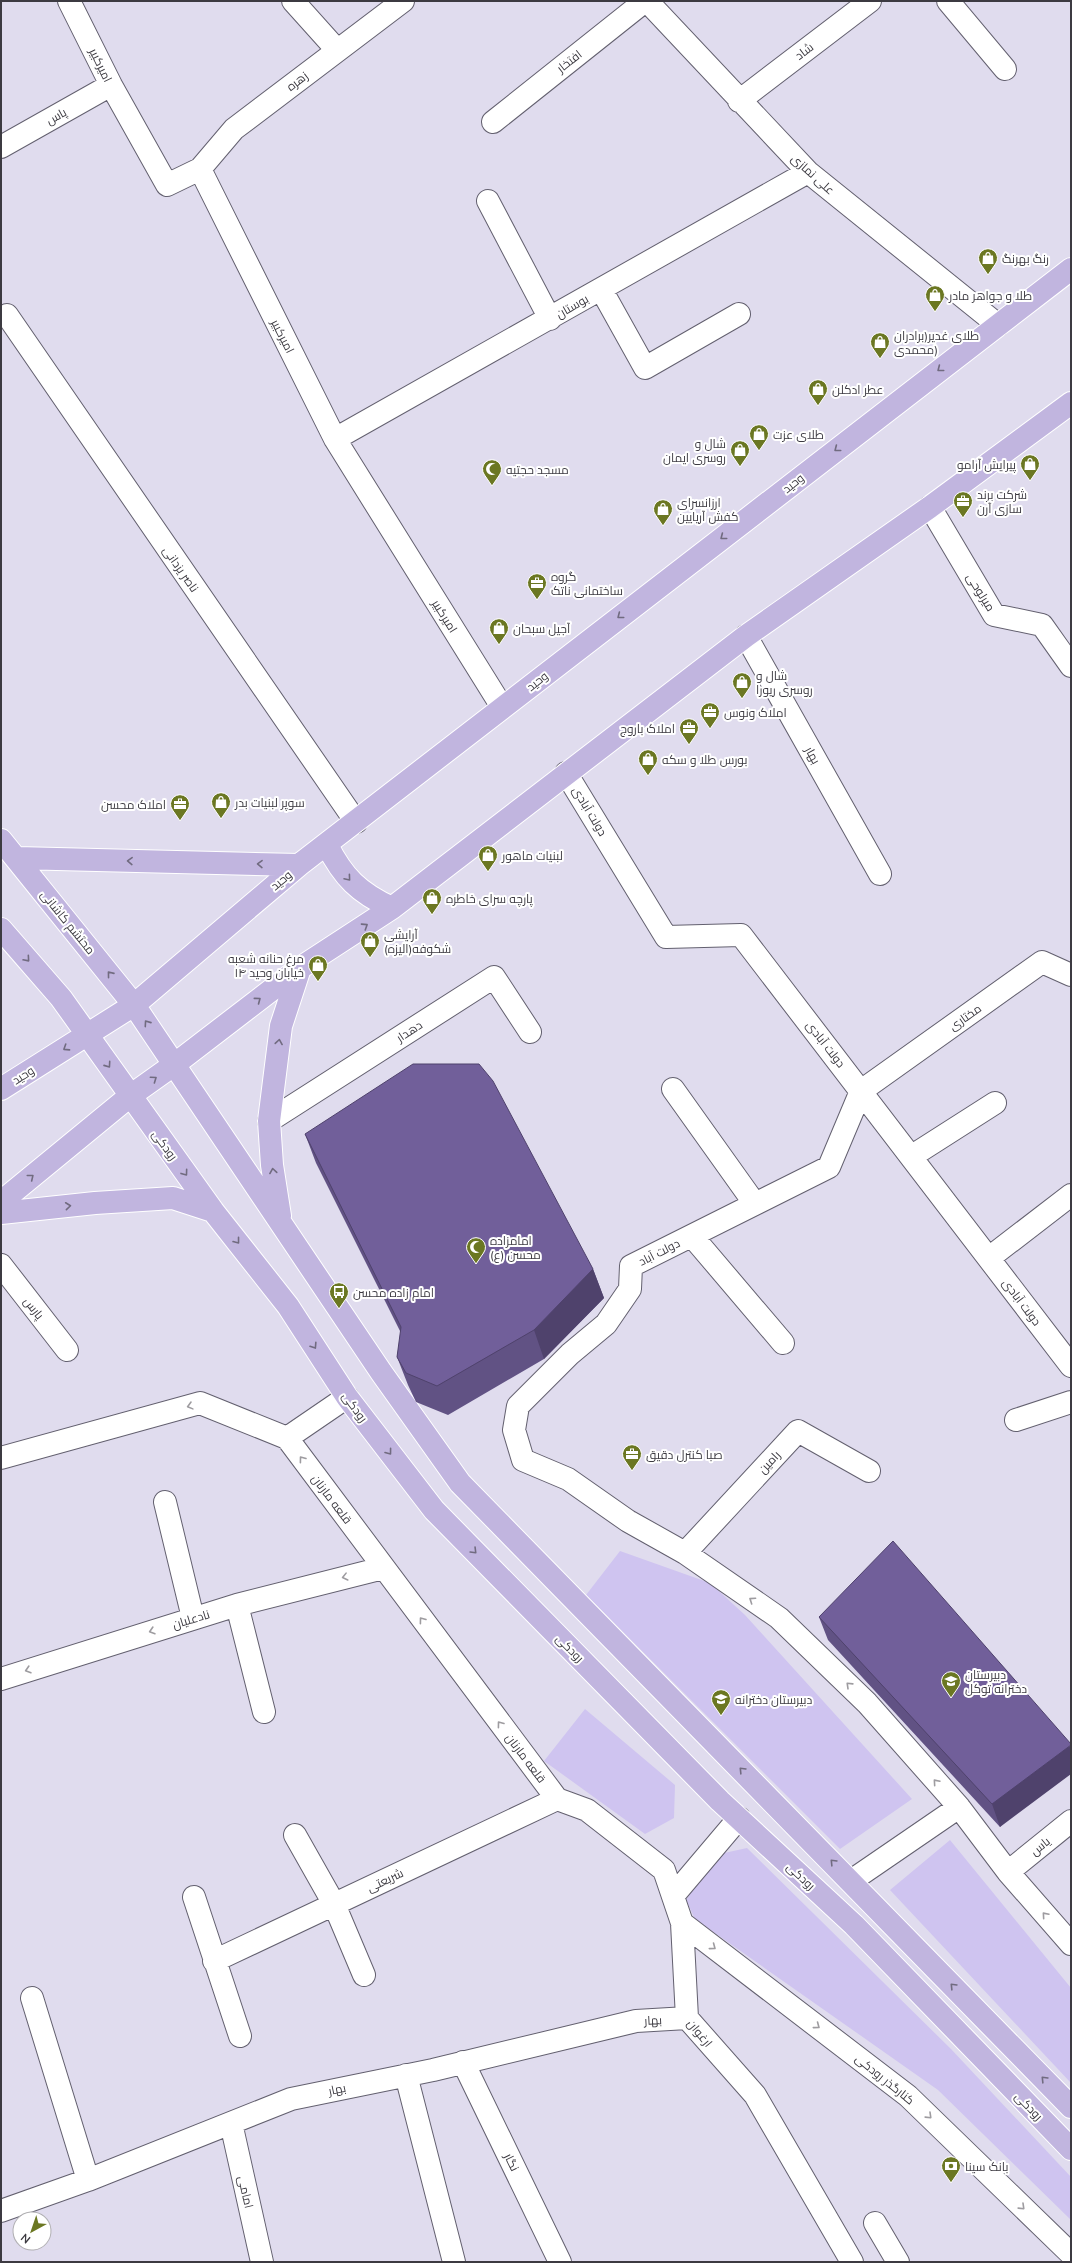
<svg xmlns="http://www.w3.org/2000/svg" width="1072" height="2263" viewBox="0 0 1072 2263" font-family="Mulish,Cairo,sans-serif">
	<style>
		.green { fill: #cfc4f0 }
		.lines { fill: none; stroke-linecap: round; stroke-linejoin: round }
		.minor-casing { stroke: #63606f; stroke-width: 24 }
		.major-casing { stroke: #fff; stroke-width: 24 }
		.minor { stroke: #fff; stroke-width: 22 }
		.major { stroke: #c1b5df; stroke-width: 22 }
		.wall { fill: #615284 }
		.shaded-wall { fill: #4f426c }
		.building { fill: #715f9a; stroke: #4f426c }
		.oneway { stroke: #716b80 }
		.oneway2 { stroke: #9e9ca0 }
		.labels { text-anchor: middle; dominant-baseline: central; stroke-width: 4; stroke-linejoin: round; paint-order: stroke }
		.street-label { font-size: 12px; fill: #3c3a41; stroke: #fff }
		.poi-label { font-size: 12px; fill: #3c3a41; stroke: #fff; text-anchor: start }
	</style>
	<rect width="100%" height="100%" fill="#e0dcee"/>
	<!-- green -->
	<path class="green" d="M620,1551L710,1583L745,1615L912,1799L840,1849L586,1595Z
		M585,1709L675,1785L674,1818L645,1834L544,1761Z
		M950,1840L1071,1988V2083L890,1890Z
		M747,1848L951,2049L1071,2177V2220L938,2090L695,1919L686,1900L715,1855Z"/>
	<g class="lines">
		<defs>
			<path id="minor" d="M69,1L111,85L167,185L200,169L335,439L502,707
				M293,1L337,50
				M647,1L808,172L998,325
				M948,1L1005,69
				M739,101L870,1
				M493,122L645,1
				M1,147L111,85
				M200,169L234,129L403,1
				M488,201L550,319
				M601,289L645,368L739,314
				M7,315L356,822
				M335,439L808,172
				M930,507L994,615L1042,625L1071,666
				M746,636L880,874
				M566,773L666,937L741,935L1071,1366
				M1071,975L1042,962L861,1091L829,1167L631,1266L630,1289L606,1324L570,1354L518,1406L514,1430L523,1460L568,1479L628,1521L685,1553L779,1618L867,1703L959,1807L1008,1872L1071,1944
				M673,1089L755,1204
				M269,1121L494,977L530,1032
				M912,1156L995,1103
				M692,1236L783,1343
				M989,1258L1071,1195
				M1,1265L67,1350
				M1016,1420L1071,1402
				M287,1438L347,1397
				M1,1458L200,1403L287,1438L557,1799
				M165,1502L193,1618
				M685,1553L798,1431L869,1471
				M237,1605L264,1712
				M1,1679L237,1605L383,1568
				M557,1799L587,1810L664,1870L682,1923L687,2018L755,2095L852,2262
				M295,1835L334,1904L364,1975
				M1008,1872L1071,1821
				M851,1881L959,1807
				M673,1896L739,1818
				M194,1897L240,2036
				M682,1923L908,2096L1071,2254
				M214,1961L557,1799
				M32,1998L88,2180
				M463,2062L560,2262
				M406,2075L454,2262
				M231,2123L262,2262
				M1,2211L88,2180L291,2099L433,2070L636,2021L687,2018
				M875,2223L898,2262"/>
			<path id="major" d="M1,840L134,1005L381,1372L460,1483L1071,2107
				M327,845C343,877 359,893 392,908
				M17,858L299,865
				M1,929L61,998L213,1211L288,1306L347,1397L434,1510L720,1801L854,1925L1071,2149
				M1,1089L134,1005L299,865L1071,269
				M1,1202L130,1096L175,1064L300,968L392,908L746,636L930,507L1071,403
				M1,1213L95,1203L173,1198L213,1211
				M280,1216L272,1165L269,1121L281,1026L300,968"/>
		</defs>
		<!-- minor casing -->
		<use href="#minor" class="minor-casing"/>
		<!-- major casing -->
		<use href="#major" class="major-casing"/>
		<!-- minor -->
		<use href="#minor" class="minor"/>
		<!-- major -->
		<use href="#major" class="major"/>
	</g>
	<!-- wall -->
	<path class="wall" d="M305,1134L593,1269L604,1298L544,1359L448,1415L416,1402L408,1385L397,1357L401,1333L316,1163Z
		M819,1617L1071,1744L1000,1827L828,1640Z"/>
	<!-- shaded-wall -->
	<path class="shaded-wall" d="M593,1269L604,1298L544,1359L534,1330Z
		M1071,1745V1774L1000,1827L992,1804Z"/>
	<!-- building -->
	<path class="building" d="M413,1064H479L493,1081L593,1269L534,1330L437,1386L406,1373L397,1357L401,1327L305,1134Z
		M893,1541L1071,1744V1745L992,1804L819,1617Z"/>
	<!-- one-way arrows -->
	<defs><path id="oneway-chevron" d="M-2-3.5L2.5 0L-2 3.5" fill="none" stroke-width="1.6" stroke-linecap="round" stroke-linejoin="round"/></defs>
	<g class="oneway">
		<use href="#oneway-chevron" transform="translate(940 369) rotate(142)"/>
		<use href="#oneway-chevron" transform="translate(837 449) rotate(142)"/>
		<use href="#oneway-chevron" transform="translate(723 537) rotate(142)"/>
		<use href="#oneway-chevron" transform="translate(620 616) rotate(142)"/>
		<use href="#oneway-chevron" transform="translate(130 861) rotate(-178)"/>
		<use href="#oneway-chevron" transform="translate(260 864) rotate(-179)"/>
		<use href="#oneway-chevron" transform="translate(348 878) rotate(50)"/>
		<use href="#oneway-chevron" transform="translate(365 926) rotate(-33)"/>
		<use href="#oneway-chevron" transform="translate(27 959) rotate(49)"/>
		<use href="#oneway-chevron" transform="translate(110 974) rotate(-129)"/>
		<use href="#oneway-chevron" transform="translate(258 1000) rotate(-37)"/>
		<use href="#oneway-chevron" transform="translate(147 1023) rotate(-125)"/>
		<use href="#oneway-chevron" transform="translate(279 1042) rotate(-81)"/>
		<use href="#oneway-chevron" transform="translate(66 1048) rotate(147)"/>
		<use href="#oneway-chevron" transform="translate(108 1065) rotate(55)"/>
		<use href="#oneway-chevron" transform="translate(154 1079) rotate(-35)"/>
		<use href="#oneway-chevron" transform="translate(273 1171) rotate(-99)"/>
		<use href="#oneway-chevron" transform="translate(185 1173) rotate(54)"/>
		<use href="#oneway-chevron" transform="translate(31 1177) rotate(-39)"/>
		<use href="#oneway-chevron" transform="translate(68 1206) rotate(-6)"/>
		<use href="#oneway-chevron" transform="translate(237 1241) rotate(52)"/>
		<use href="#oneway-chevron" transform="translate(314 1346) rotate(57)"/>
		<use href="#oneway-chevron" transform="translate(389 1452) rotate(53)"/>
		<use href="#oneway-chevron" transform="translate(474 1551) rotate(45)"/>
		<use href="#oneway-chevron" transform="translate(742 1770) rotate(-134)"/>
		<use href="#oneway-chevron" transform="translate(833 1862) rotate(-134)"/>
		<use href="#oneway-chevron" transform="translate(953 1986) rotate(-134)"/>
		<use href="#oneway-chevron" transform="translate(1044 2079) rotate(-134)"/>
	</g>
	<g class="oneway2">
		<use href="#oneway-chevron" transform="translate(190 1406) rotate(165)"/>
		<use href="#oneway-chevron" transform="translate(302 1459) rotate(-127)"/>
		<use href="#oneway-chevron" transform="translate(345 1577) rotate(166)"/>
		<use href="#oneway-chevron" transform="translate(752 1600) rotate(-146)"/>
		<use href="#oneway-chevron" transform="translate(422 1620) rotate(-127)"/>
		<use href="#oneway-chevron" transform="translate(152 1631) rotate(163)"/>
		<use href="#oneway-chevron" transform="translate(28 1670) rotate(163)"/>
		<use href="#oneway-chevron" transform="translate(849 1685) rotate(-136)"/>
		<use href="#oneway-chevron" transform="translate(500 1724) rotate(-127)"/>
		<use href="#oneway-chevron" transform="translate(936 1782) rotate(-131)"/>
		<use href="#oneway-chevron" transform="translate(1045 1915) rotate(-131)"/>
		<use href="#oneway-chevron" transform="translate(713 1947) rotate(37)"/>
		<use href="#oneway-chevron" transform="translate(817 2026) rotate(37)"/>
		<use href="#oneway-chevron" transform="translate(929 2116) rotate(44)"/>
		<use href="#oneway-chevron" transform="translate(1022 2207) rotate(44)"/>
	</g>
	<!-- icons -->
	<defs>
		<symbol id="shop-pin" viewBox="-11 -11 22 30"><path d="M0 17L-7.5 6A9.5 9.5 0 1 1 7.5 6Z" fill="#6b7722" stroke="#fff"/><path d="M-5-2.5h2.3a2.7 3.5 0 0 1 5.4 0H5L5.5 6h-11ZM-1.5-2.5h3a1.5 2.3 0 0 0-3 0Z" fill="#fff"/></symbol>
		<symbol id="mosque-pin" viewBox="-11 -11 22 30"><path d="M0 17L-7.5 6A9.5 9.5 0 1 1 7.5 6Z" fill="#6b7722" stroke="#fff"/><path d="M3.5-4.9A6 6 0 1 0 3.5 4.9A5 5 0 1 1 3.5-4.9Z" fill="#fff"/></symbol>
		<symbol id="office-pin" viewBox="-11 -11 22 30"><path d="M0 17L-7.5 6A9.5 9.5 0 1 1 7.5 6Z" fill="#6b7722" stroke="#fff"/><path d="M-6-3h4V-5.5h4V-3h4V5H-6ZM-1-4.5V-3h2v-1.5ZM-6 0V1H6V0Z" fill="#fff"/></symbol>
		<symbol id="bus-pin" viewBox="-11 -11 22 30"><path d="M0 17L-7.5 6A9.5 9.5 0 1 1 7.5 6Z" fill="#6b7722" stroke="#fff"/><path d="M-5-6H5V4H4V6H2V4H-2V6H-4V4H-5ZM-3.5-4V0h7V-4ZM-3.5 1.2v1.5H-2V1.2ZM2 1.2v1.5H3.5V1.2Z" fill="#fff"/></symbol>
		<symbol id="school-pin" viewBox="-11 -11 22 30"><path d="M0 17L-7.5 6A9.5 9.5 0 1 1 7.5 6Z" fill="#6b7722" stroke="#fff"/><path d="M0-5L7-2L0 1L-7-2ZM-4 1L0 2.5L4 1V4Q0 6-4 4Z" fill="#fff"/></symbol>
		<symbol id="bank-pin" viewBox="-11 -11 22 30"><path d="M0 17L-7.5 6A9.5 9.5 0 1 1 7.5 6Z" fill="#6b7722" stroke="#fff"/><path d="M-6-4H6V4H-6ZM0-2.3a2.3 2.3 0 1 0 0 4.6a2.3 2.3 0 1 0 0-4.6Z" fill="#fff"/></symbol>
	</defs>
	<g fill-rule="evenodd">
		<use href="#shop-pin" x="977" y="247" width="22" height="30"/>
		<use href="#shop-pin" x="924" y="284" width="22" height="30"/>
		<use href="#shop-pin" x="869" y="331" width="22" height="30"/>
		<use href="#shop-pin" x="807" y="378" width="22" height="30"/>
		<use href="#shop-pin" x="748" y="423" width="22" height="30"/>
		<use href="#shop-pin" x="729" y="439" width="22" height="30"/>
		<use href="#shop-pin" x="1019" y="453" width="22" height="30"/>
		<use href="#mosque-pin" x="481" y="458" width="22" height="30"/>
		<use href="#office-pin" x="952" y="490" width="22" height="30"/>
		<use href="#shop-pin" x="652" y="498" width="22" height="30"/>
		<use href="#office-pin" x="526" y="572" width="22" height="30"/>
		<use href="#shop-pin" x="488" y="617" width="22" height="30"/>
		<use href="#shop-pin" x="731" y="671" width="22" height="30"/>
		<use href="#office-pin" x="699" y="701" width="22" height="30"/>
		<use href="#office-pin" x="678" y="717" width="22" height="30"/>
		<use href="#shop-pin" x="637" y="748" width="22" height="30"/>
		<use href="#shop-pin" x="210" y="791" width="22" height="30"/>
		<use href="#office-pin" x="169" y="793" width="22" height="30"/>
		<use href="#shop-pin" x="477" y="844" width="22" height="30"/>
		<use href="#shop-pin" x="421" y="887" width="22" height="30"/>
		<use href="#shop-pin" x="359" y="930" width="22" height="30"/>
		<use href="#shop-pin" x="307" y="954" width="22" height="30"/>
		<use href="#mosque-pin" x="465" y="1236" width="22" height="30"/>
		<use href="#bus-pin" x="328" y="1281" width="22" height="30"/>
		<use href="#office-pin" x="621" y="1443" width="22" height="30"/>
		<use href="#school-pin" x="940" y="1670" width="22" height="30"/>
		<use href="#school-pin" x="710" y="1688" width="22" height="30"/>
		<use href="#bank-pin" x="940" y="2155" width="22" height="30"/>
	</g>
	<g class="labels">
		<!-- street labels -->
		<g class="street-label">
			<text transform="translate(804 51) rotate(-37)">شاد</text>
			<text transform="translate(569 61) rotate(-38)">افتخار</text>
			<text transform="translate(101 65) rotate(64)">امیرکبیر</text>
			<text transform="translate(297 81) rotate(-37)">زهره</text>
			<text transform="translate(56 116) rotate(-29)">پاس</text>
			<text transform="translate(813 174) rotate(42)">علی نمازی</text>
			<text transform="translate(572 306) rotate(-30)">بوستان</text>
			<text transform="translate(283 336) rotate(63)">امیرکبیر</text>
			<text transform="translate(793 483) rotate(-38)">وحید</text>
			<text transform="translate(181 569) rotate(55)">ناصر یزدانی</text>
			<text transform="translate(981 592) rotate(58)">میرلوحی</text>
			<text transform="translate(445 616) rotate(58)">امیرکبیر</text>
			<text transform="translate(537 681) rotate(-38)">وحید</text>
			<text transform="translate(813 755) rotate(61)">بهار</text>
			<text transform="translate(590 811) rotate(59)">دولت آبادی</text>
			<text transform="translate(281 880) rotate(-40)">وحید</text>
			<text transform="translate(68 922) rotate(51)">محتشم کاشانی</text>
			<text transform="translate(965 1017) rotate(-35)">مختاری</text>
			<text transform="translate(409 1031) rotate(-33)">دهدار</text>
			<text transform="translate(826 1044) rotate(52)">دولت آبادی</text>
			<text transform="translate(23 1075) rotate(-33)">وحید</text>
			<text transform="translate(165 1145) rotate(54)">رودکی</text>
			<text transform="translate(659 1252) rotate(-27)">دولت آباد</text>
			<text transform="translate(1022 1302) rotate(53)">دولت آبادی</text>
			<text transform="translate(34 1308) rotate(52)">پارس</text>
			<text transform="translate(355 1407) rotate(54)">رودکی</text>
			<text transform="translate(769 1462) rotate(-47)">رامین</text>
			<text transform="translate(332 1499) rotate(53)">قلعه مارنان</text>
			<text transform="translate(191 1619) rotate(-17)">نادعلیان</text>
			<text transform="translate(570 1648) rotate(45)">رودکی</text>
			<text transform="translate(526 1758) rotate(53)">قلعه مارنان</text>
			<text transform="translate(1040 1846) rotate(-39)">یاس</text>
			<text transform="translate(801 1876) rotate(43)">رودکی</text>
			<text transform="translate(385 1880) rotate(-25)">شریعتی</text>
			<text transform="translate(653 2020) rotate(-3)">بهار</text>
			<text transform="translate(700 2033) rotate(51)">ارغوان</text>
			<text transform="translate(885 2079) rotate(39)">کنارگذر رودکی</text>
			<text transform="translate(337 2089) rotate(-12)">بهار</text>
			<text transform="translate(1029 2106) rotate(46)">رودکی</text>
			<text transform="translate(512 2162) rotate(64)">نگار</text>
			<text transform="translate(246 2192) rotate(77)">امامی</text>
		</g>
		<!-- poi labels -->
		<g class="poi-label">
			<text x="1002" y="258">رنگ بهرنگ</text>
			<text x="949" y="295">طلا و جواهر مادر</text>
			<text x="894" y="335">طلای غدیر(برادران<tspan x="894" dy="14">محمدی)</tspan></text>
			<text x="832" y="389">عطر ادکلن</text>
			<text x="773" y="434">طلای عزت</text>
			<text x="726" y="443" text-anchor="end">شال و<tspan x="726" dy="14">روسری ایمان</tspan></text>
			<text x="1016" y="464" text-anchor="end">پیرایش آرامو</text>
			<text x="506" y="469">مسجد حجتیه</text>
			<text x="977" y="494">شرکت برند<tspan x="977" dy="14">سازی آرن</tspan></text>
			<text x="677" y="502">ارزانسرای<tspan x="677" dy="14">کفش آریایین</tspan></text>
			<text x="551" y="576">گروه<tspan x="551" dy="14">ساختمانی ناتک</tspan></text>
			<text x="513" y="628">آجیل سبحان</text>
			<text x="756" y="675">شال و<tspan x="756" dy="14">روسری ریورا</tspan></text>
			<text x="724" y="712">املاک ونوس</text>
			<text x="675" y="728" text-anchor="end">املاک باروج</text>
			<text x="662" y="759">بورس طلا و سکه</text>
			<text x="235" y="802">سوپر لبنیات بدر</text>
			<text x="166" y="804" text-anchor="end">املاک محسن</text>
			<text x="502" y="855">لبنیات ماهور</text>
			<text x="446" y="898">پارچه سرای خاطره</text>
			<text x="384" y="934">آرایشی<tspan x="384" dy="14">شکوفه(الیزه)</tspan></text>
			<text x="304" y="958" text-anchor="end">مرغ حنانه شعبه<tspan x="304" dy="14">۱۴ خیابان وحید</tspan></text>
			<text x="490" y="1240">امامزاده<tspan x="490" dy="14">محسن (ع)</tspan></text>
			<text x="353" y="1292">امام زاده محسن</text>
			<text x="646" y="1454">صبا کنترل دقیق</text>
			<text x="965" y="1674">دبیرستان<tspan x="965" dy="14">دخترانه توکل</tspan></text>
			<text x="735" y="1699">دبیرستان دخترانه</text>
			<text x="965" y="2166">بانک سینا</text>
		</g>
	</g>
	<!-- border -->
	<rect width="1072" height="2263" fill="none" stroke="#3c3a41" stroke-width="4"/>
	<!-- north arrow -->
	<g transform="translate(32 2231) rotate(220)"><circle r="19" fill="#ffffff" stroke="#b1b0b3"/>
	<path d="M0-3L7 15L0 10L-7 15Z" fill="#6b7722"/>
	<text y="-6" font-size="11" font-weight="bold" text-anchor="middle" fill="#3c3a41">N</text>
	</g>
</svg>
